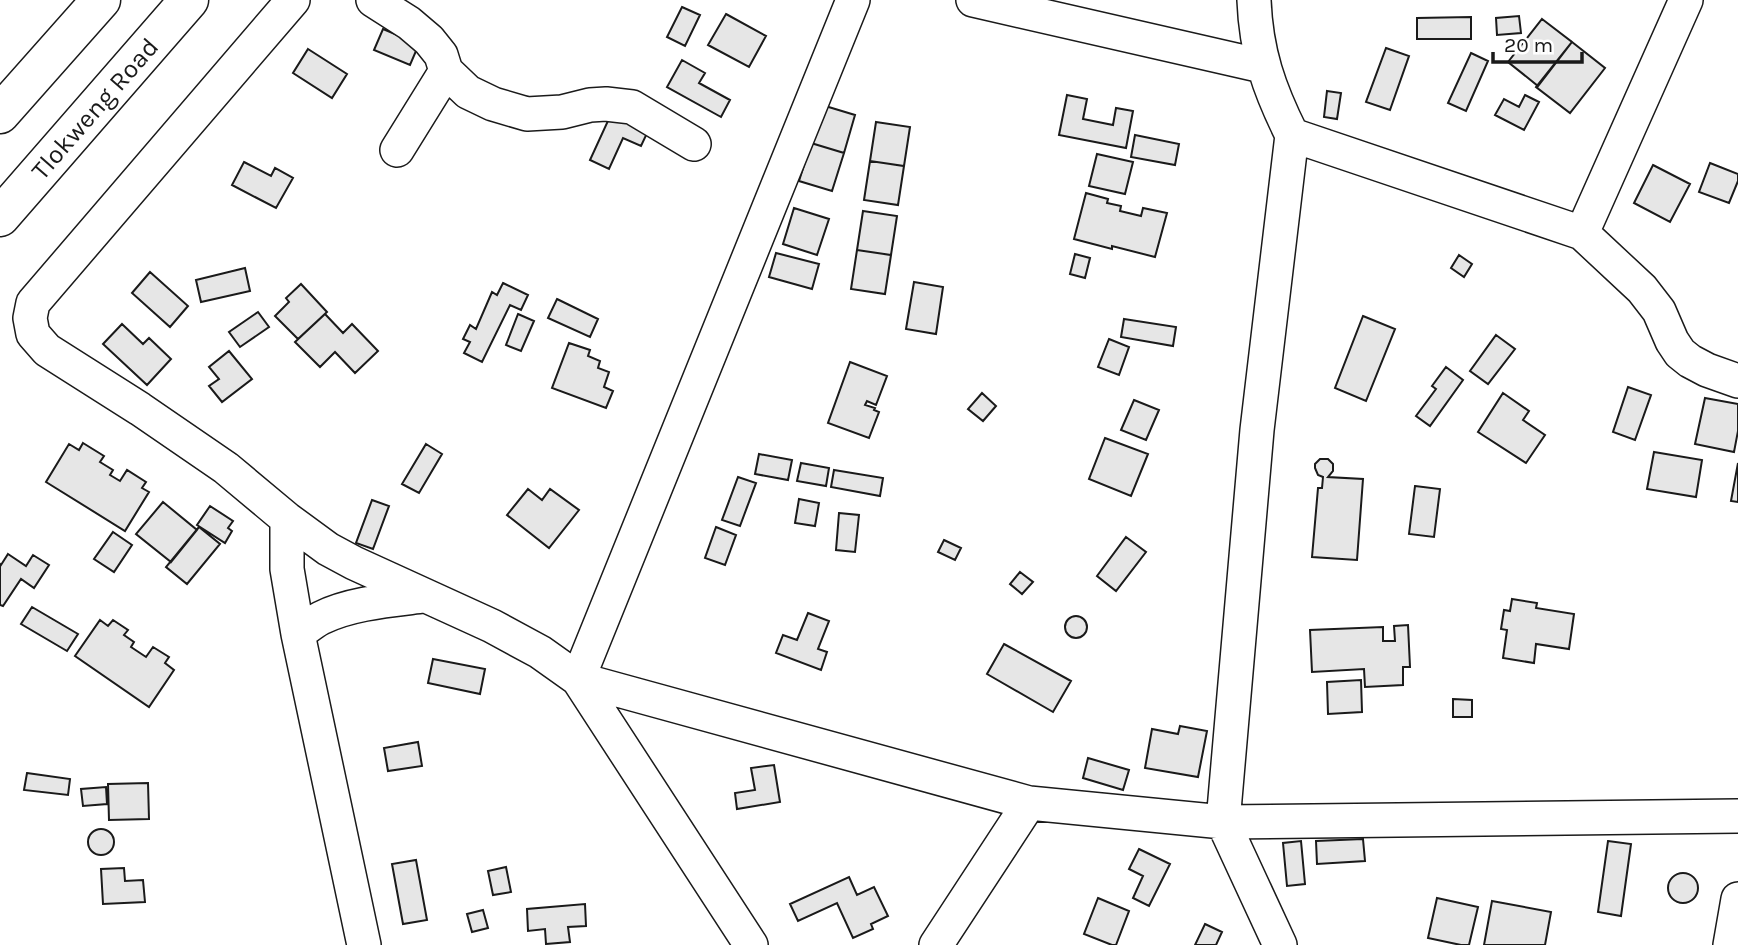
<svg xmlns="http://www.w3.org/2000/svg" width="1738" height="945" viewBox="0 0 1738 945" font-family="Karla,sans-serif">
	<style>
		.building { fill: #e6e6e6; stroke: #1a1a1a; stroke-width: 2 }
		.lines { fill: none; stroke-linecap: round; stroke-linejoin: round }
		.minor-casing { stroke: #1a1a1a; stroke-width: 36 }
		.major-casing { stroke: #1a1a1a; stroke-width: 41 }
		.minor { stroke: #fff; stroke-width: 33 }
		.major { stroke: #fff; stroke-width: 38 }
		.labels { text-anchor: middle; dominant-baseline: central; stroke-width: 5; stroke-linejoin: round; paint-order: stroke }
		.street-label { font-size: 26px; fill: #1a1a1a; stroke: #fff }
	</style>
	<rect width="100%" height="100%" fill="#fff"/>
	<!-- building -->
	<path class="building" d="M682,7L700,15L685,46L667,37Z
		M726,14L766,36L749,67L708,45Z
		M1519,16L1521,33L1497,35L1496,18Z
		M1471,17V39H1417V18Z
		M1542,19L1572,42L1538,86L1508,62Z
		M383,29L419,44L410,65L374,50Z
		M1572,42L1605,68L1570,113L1536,87Z
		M1386,48L1409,56L1390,110L1366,102Z
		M308,49L347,74L332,98L293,73Z
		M1471,53L1488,61L1466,111L1448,103Z
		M682,60L705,73L699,83L730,100L721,117L667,87Z
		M1327,91L1341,93L1337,119L1324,117Z
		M1067,95L1087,99L1083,119L1113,125L1116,108L1133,111L1126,148L1059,135Z
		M1525,95L1539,102L1524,130L1495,115L1504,99L1519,107Z
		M822,105L855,115L844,153L811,143Z
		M612,112L649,129L641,146L623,138L609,169L590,160Z
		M876,122L910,127L904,166L870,161Z
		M1135,135L1179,144L1175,165L1131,157Z
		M811,143L844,153L832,191L799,181Z
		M1097,154L1133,162L1125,194L1089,186Z
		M870,161L904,166L898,205L864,200Z
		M244,162L271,176L275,168L293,178L276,208L232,185Z
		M1710,163L1738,174V181L1729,203L1699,192Z
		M1653,165L1690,184L1670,222L1634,203Z
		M1086,193L1108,199L1107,203L1121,206L1120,211L1141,216L1143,208L1167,213L1155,257L1112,246V249L1074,239Z
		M794,208L829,219L817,255L783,244Z
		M863,211L897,216L891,255L857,250Z
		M857,250L891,255L885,294L851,289Z
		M776,253L819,264L812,289L769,277Z
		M1075,254L1090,258L1085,278L1070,274Z
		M1459,255L1472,264L1464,277L1451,268Z
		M245,268L250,291L201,302L196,280Z
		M150,272L188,306L170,327L132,293Z
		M914,282L943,287L936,334L906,329Z
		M503,283L528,295L521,310L510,305L482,362L464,353L470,342L463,339L470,325L476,329L492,292L497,295Z
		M301,284L327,312L298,339L275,316L289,302L286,298Z
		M557,299L598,319L590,337L548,318Z
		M258,312L269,327L240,347L229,332Z
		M325,314L343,333L352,324L378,351L355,373L335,352L320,367L295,342Z
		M518,314L534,321L521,351L506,345Z
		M1363,316L1395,329L1366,401L1335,388Z
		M1124,319L1176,327L1173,346L1121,337Z
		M122,324L143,344L149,338L171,359L147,385L103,344Z
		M1496,335L1515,349L1488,384L1470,371Z
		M1109,339L1129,347L1119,375L1098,367Z
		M569,343L590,350L588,356L600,361L598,368L609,372L604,387L613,391L606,408L552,388Z
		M229,351L252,379L222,402L209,386L219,379L209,367Z
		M850,362L887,376L876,405L867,401L865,405L875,408L874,410L879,412L869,438L828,423Z
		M1446,367L1463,380L1430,426L1416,416L1436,389L1432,386Z
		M1628,387L1651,395L1635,440L1613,432Z
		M982,393L996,406L983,421L968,409Z
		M1503,393L1529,411L1523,420L1545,435L1526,463L1478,432Z
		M1705,398L1738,404V431L1734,452L1695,444Z
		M1134,400L1159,410L1146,440L1121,430Z
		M1105,438L1148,454L1131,496L1089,479Z
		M83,443L104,456L100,462L113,470L110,475L120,481L127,470L146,482L142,488L149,492L125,531L46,482L69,444L79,450Z
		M426,444L442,454L419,493L402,484Z
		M1654,452L1702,460L1696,497L1647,489Z
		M759,454L792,460L788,480L755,474Z
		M1320,459H1328L1333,464V471L1328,477L1363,479L1357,560L1312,557L1318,488H1322L1323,477L1318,475L1315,468V464Z
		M801,463L829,468L826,486L797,481Z
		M1738,463V502L1731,501Z
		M834,470L883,478L880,496L831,487Z
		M738,477L756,483L740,526L722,520Z
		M1415,486L1440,489L1434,537L1409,534Z
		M528,489L542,500L550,489L579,510L549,548L507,515Z
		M799,499L819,503L815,526L795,523Z
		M372,500L389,506L373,549L356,543Z
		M163,502L197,530L171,562L136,534Z
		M210,506L233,521L228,528L232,531L225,543L197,525Z
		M839,513L859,515L855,552L836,550Z
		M199,527L220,544L187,584L166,567Z
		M716,527L736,535L725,565L705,558Z
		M113,532L132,545L114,572L94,559Z
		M1126,537L1146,552L1116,591L1097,576Z
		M944,540L961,548L955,560L938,552Z
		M8,554L26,566L33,555L49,565L34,588L21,579L3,606L0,605V564L1,565Z
		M1020,572L1033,582L1022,594L1010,584Z
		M1512,599L1537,603L1536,608L1574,614L1569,649L1536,644L1534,663L1503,658L1507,630L1501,629L1504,610L1510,611Z
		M32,607L78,634L67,651L21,624Z
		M808,613L829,621L818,649L827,652L821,670L776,653L783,635L797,640Z
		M1065 627a11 11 0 1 1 22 0a11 11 0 1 1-22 0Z
		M100,620L108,626L113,620L128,630L124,635L134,642L131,647L146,657L153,647L169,657L165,663L174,670L149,707L75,656Z
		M1408,625L1410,667H1403V685L1365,687L1364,669L1312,672L1310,630L1383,627V641H1395L1394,626Z
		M1004,644L1071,681L1053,712L987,674Z
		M433,659L485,669L480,694L428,683Z
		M1361,680L1362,712L1328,714L1327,682Z
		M1453,699L1472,700V717H1453Z
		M1180,726L1207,731L1198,777L1145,768L1152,729L1178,734Z
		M418,742L422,766L388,771L384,748Z
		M1088,758L1129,770L1123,790L1083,778Z
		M774,765L780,802L737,809L735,793L755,790L751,768Z
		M27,773L70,779L68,795L24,790Z
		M148,783L149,819L109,820L108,784Z
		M106,787L107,804L83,806L81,789Z
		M88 842a13 13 0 1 1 26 0a13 13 0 1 1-26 0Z
		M1363,839L1365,861L1317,864L1316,841Z
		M1301,841L1305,884L1287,886L1283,843Z
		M1608,841L1631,844L1621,916L1598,912Z
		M1139,849L1170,864L1149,906L1133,898L1143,876L1129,869Z
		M416,860L427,920L403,924L392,864Z
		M506,867L511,892L493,895L488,871Z
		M124,868L125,881L143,880L145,902L103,904L101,869Z
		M1668 888a15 15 0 1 1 30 0a15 15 0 1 1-30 0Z
		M849,877L857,895L874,887L888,916L871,924L873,929L853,938L837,903L798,921L790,904Z
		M1098,898L1129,911L1116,945H1112L1084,934Z
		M1437,898L1478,907L1469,945H1461L1428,938Z
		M1492,901L1551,912L1545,945H1484Z
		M585,904L586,926L568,927L570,942L546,944L545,929L528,931L527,909Z
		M483,910L488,928L472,932L467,914Z
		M1205,924L1222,932L1216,945H1195Z"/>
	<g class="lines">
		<defs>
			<path id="minor" d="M293,0L33,303L30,318L33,334L47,350L140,409L226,468L287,519L328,549L354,563L492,626L540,652L578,679L1029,803L1223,822L1738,816
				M373,0L409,23L429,40L441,55L446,71L468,92L493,104L527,114L562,112L590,105L606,104L632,107L694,144
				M973,0L1262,66
				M1254,0C1256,52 1269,89 1292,135L1257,430L1223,822L1280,945
				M1292,135L1582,233L1642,289L1659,311L1672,341L1680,353L1690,361L1707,370L1738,381
				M397,150L446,71
				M1582,233L1686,0
				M287,519V569L298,634L364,945
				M298,634C305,629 313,622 321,618C351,603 392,600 424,596
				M751,945L578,679L853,0
				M936,945L1029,803
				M1730,945L1738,899"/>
			<g id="major">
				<path d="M0,114L101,0"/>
				<path id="s1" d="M0,217L189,0"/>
			</g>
		</defs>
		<!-- minor casing -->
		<use href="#minor" class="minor-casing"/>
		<!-- major casing -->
		<use href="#major" class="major-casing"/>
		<!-- minor -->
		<use href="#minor" class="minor"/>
		<!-- major -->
		<use href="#major" class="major"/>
	</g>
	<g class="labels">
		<!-- street labels -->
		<g class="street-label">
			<text stroke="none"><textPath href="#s1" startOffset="144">Tlokweng Road</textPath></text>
		</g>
	</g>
	<!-- scale -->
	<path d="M1493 52v10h89v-10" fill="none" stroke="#1a1a1a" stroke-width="3.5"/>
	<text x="1504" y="52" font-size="21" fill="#1a1a1a" stroke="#ffffff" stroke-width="5" paint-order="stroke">20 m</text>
</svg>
